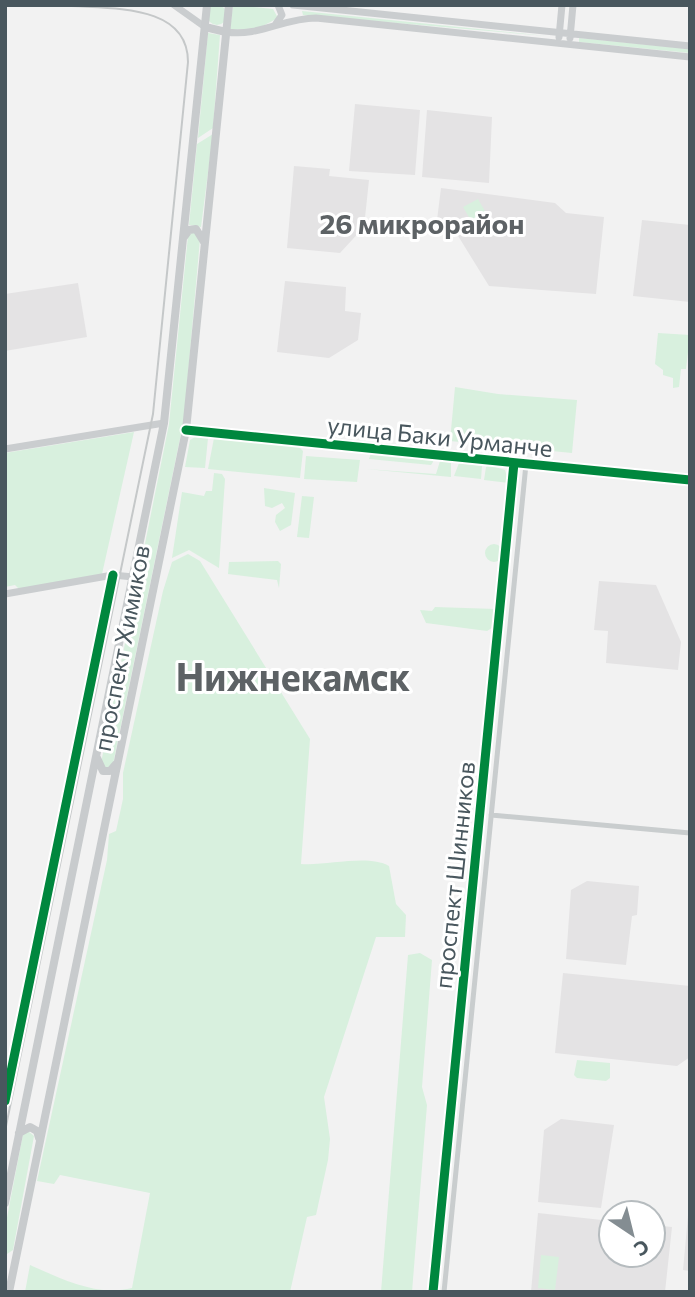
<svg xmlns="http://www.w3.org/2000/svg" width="695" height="1297" viewBox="0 0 695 1297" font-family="Commissioner,sans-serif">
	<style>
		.education { fill: #e4e3e4 }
		.green { fill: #d8f0de }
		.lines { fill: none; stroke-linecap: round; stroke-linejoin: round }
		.street { stroke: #c9cdce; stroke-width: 5 }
		.secondary { stroke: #cacdcf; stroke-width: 7 }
		.primary { stroke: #c8cbcd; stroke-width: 8 }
		.tram { stroke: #c5c8c9; stroke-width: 2 }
		.cycleway-casing { stroke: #fff; stroke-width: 13 }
		.cycleway { stroke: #00873e; stroke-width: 9 }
		.labels { text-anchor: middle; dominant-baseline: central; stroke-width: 6; stroke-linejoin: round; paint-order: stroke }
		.street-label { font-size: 24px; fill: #49575e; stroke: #fff }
		.quarter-label { font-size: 28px; font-weight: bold; fill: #5d6265; stroke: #fff }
		.town-label { font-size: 38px; font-weight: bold; fill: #5d6265; stroke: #fff }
	</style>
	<rect width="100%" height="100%" fill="#f2f2f2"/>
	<!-- education -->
	<path class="education" d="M355,104L420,110L415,175L349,171Z
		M427,110L492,117L489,183L422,177Z
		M294,166L330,169L329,176L369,180L364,227L340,253L287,248Z
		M441,188L555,203L566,213L604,217L596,294L489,286L455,231L436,228Z
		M642,220L690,225V302L633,296Z
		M285,281L346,287L345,311L361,313L358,340L329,358L277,352Z
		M78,283L87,337L5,351V294Z
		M599,581L656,585L681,642L678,670L606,663L608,631L594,630Z
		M587,881L639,886L637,915L632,916L626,965L566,959L571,890Z
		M563,973L690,986V1057L677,1066L555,1053Z
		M561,1119L614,1125L601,1208L538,1202L544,1130Z
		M690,1194V1271L683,1270Z
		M538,1213L611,1221V1255H653V1225L672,1227L665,1292H531Z"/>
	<!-- green -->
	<path class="green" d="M233,5L273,9L278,18L259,28L230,30Z
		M207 15a10 10 0 1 1 20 0a10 10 0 1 1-20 0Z
		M302,11L547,36L303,15Z
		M208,33L220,35L213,128L198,138Z
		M579,38L690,49V53L579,42Z
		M213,134L201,227L189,225L197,144Z
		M478,199L493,225L479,234L463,207Z
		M194,231L200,239L184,419L113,764L107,769L101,763L169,424L188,236Z
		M658,333L690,335L686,369H681L679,387L673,388V378L663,375V370L655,364Z
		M455,387L498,394L577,400L572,453L450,441Z
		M134,432L102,574L19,589L15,585L5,587V453Z
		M195,437L208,438L205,468L185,467L190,440Z
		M214,438L299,447L303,451L300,478L208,469Z
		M371,453L432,459L433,462L431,465L369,459Z
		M306,456L360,460L357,482L304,479Z
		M440,461L451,463V477L366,469L436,474Z
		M459,463L482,466L481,479L454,476Z
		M489,465L505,470L509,483L484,480L486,467Z
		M214,473L222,474L225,479L219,568L189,550L172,558L182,492L204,496L206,491H212Z
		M264,488L295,493L291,525L280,531L275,522L276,515L285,508L282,503L272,508L265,506Z
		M302,496L314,497L309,538L297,537Z
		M485 553a9 9 0 1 1 18 0a9 9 0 1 1-18 0Z
		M188,554L200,561L310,739L301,864C327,866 368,854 389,866L396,904L406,915L405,937H376L324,1097L330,1139L328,1160L316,1215L307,1217L290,1292H25L30,1265C62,1279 97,1297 132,1288L150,1193L60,1175L54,1184L37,1181L107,860L109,834L116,831L123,799V773L163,591L172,562Z
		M278,561L281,564L279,588L277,580L228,574L229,562Z
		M435,607L496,609L495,626L487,631L426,623L420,610L432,611Z
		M420,953L432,960L422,1087L427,1105L412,1292H381L408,955Z
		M577,1060L610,1063V1078L606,1081L577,1078L574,1075Z
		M27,1130L34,1136L13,1250L7,1254L5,1228L23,1134Z
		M541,1255L559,1257L555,1290L538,1288Z"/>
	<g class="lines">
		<!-- street -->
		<path class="street" d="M491,815L690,833
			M5,1101L113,575
			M433,1292L514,463
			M444,1292L526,464"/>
		<!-- secondary -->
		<path class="secondary" d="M174,5L205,27
			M293,5L690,46
			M275,25L282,15L278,5
			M226,32C259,37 284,18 316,18L690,57
			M559,37L562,5
			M570,38L573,5
			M186,430L690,480
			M5,449L164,423
			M5,594L113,575L133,577"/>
		<!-- primary -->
		<path class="primary" d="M205,27L226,32
			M184,237L189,230L196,229L204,242
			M97,758L103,771H110L116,764
			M19,1133L30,1127L37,1131L39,1138
			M5,1203L164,423L207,5
			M9,1292L186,430L229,5"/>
		<!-- tram -->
		<path class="tram" d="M5,1131L153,414L188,62C188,1 105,10 61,5"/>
		<defs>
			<path id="cycleway" d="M186,430L690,480
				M5,1101L113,575
				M433,1292L514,463"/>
		</defs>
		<!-- cycleway casing -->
		<use href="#cycleway" class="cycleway-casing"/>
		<!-- cycleway -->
		<use href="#cycleway" class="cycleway"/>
	</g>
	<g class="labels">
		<!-- street labels -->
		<g class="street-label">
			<text transform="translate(440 436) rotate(6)">улица Баки Урманче</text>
			<text transform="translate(121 648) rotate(-79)">проспект Химиков</text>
			<text transform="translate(454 875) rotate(-84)">проспект Шинников</text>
		</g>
		<!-- quarter labels -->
		<g class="quarter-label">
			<text x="422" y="223">26 микрорайон</text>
		</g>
		<!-- town labels -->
		<g class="town-label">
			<text x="293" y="675">Нижнекамск</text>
		</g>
	</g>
	<!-- border -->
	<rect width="695" height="1297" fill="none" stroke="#49575e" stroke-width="14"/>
	<!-- north arrow -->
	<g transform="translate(632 1234) rotate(145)"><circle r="33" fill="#ffffff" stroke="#b6bcbf" stroke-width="2"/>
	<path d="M0-5L12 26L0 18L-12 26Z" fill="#848d92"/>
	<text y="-10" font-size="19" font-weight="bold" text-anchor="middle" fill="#49575e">С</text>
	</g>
</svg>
